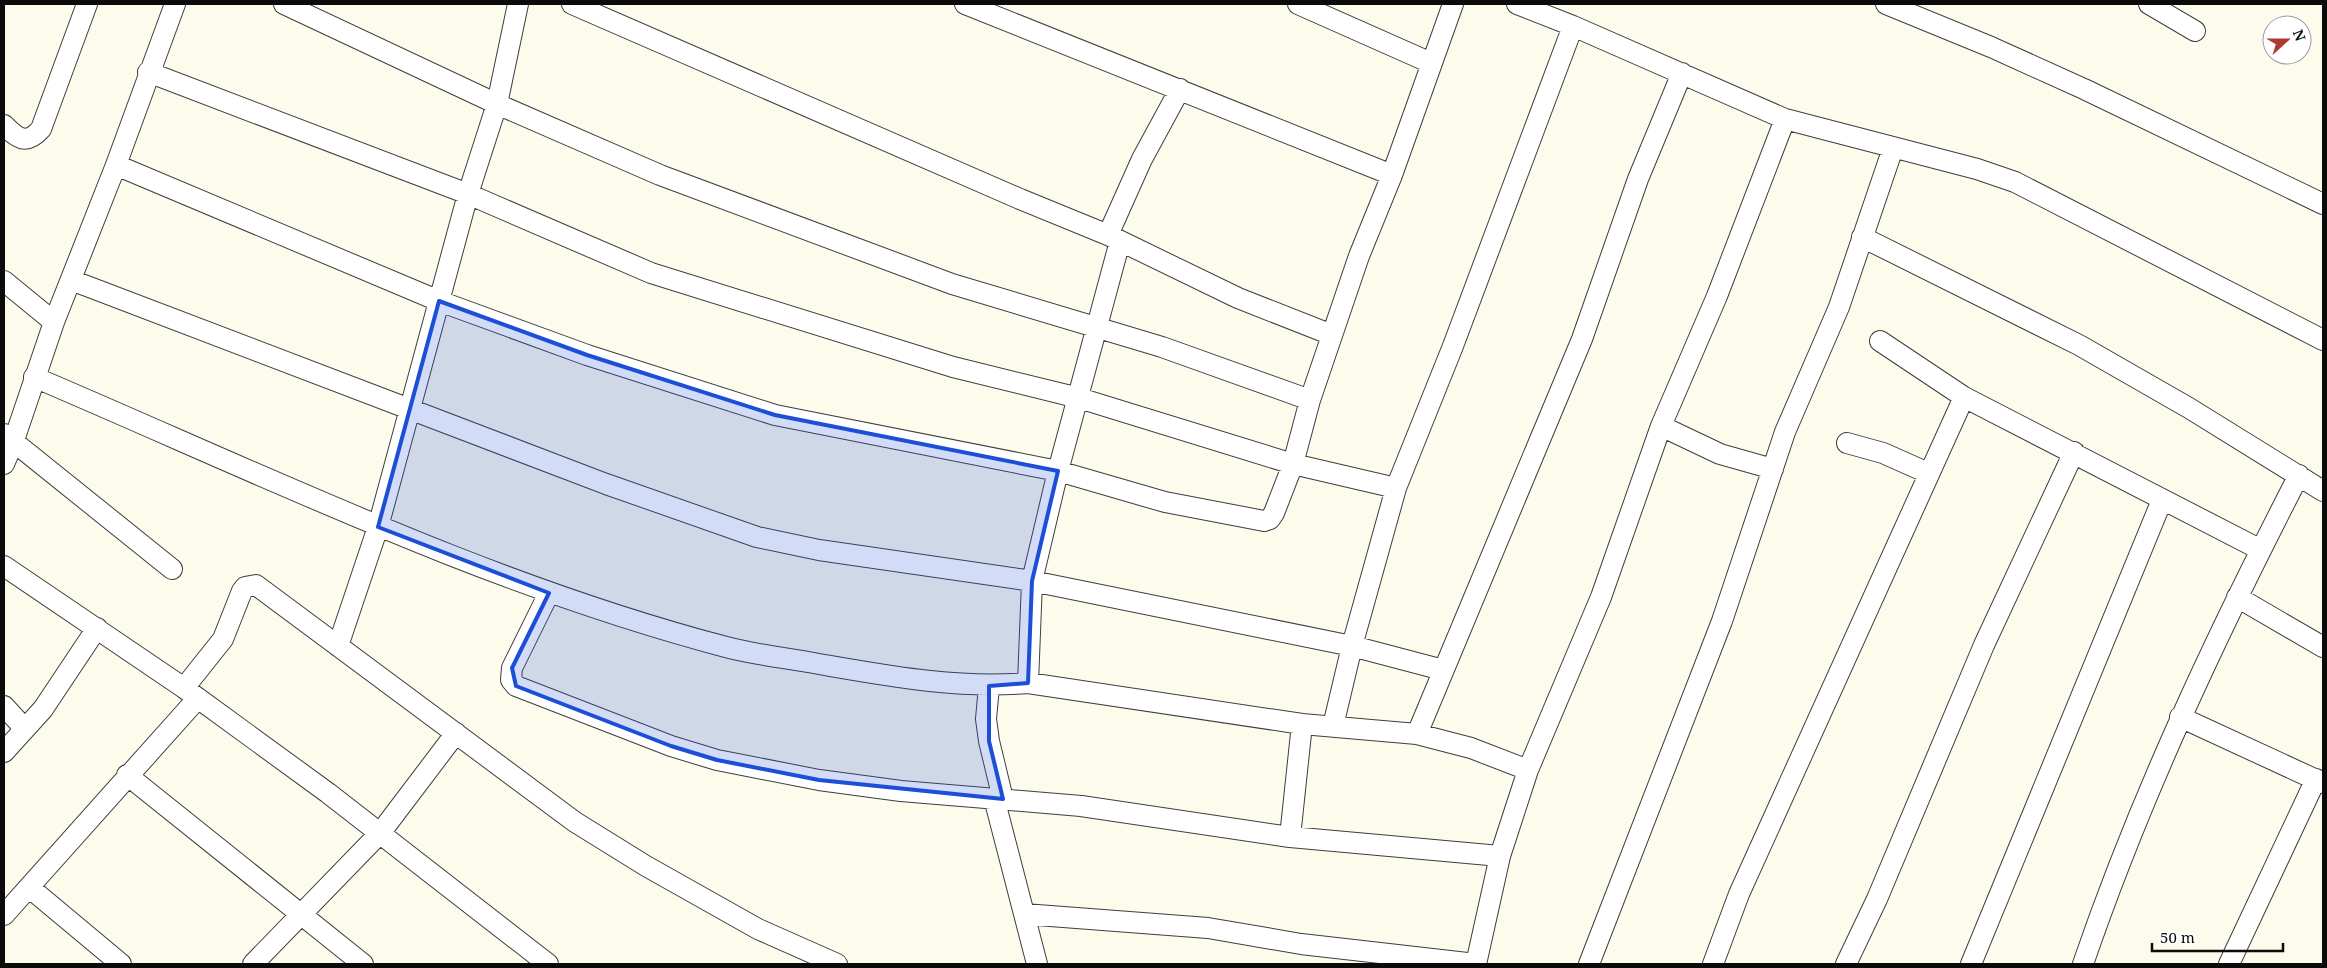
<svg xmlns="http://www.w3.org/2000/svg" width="2327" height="968" viewBox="0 0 2327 968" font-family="'Noto Serif',serif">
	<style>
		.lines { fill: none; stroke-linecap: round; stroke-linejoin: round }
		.minor-casing { stroke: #3e3e3e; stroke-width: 22 }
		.minor { stroke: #fff; stroke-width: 20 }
		.marked { fill: #1d4ed8; fill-opacity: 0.2; stroke: #1d4ed8; stroke-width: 4; stroke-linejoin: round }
	</style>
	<rect width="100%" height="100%" fill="#fdfbec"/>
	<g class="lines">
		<defs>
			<path id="minor" d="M284,4L497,104L660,175L952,284L1162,347L1310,400
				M572,4L1020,199L1108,235L1238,298L1332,335
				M965,4L1392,175
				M1298,4L1431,63
				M1517,4L1573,26L1785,119L1977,169L2015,182L2323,340
				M1886,4L1991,47L2084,89L2323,204
				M2149,4L2195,31
				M148,72L468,194L651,273L953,367L1079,398L1293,464L1396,488
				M4,125C17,138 26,146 41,129L87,4
				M116,165L439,301L587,355L775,415L1058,471L1165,502L1264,521L1270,519L1274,513L1293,464L1310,400L1359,256L1392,175L1453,4
				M1108,235L1142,159L1180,89
				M1862,237L2079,345L2189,408L2323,491
				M71,280L606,484L757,537L819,550L1032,581L1352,646L1443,670
				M4,281L54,322
				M1880,341L1964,397L2261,550
				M34,377C262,474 486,584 726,647C756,655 788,658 819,664C889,676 957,689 1028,683L1302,724L1417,734L1471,748L1528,770
				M1661,426L1720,454L1773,469
				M4,434L172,569
				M1847,443L1883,453L1928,473
				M4,464L13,443L54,322L116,165L175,4
				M4,566L184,688L328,793L548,964
				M549,593L512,668L511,680L516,686L671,746L717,760L819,780L901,791L1081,806L1290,837L1500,856
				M2237,597L2323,647
				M338,646L378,527L468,194L497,104L518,4
				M1028,683L1032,581L1058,471L1120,241
				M989,686L986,719L989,741L1003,799
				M184,688L223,639L242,591L245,587L256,585L575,822L646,866L758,929L837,964
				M4,706L25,729
				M2180,717L2323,783
				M1333,726L1352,646L1396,488L1453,346L1573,26
				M1417,734L1582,339L1638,179L1682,73
				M4,752L43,709L97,628
				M127,775L363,964
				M994,798L1037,964
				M1290,837L1302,724
				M30,888L121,964
				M1024,914L1208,928L1301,944L1476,964
				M4,915L198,698
				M253,964L381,832L456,733
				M1476,964L1500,856L1528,770L1601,597L1661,426L1717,296L1785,119
				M1589,964L1722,621L1785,432L1839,307L1893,148
				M1713,964L1739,894L1964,397
				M1846,964L1877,899L1984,645L2074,452
				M1971,964L2162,500
				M2083,964C2141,795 2217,634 2299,475
				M2229,964L2316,779"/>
		</defs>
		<!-- minor casing -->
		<use href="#minor" class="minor-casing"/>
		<!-- minor -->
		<use href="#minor" class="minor"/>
	</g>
	<!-- marked area -->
	<path class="marked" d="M439,301L587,355L775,415L1058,471L1032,581L1028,683L989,686V741L1003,799L819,780L717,760L671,746L516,686L512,668L549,593L378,527Z"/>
	<!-- border -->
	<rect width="2327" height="968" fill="none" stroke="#0b0b0b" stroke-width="10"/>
	<!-- north arrow -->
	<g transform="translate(2287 40) rotate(69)"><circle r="24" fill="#ffffff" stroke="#9d9d9d"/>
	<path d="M0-4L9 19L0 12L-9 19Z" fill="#ad3932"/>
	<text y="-8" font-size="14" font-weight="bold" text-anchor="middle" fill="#0b0b0b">N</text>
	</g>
	<!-- scale -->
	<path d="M2152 943v8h131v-8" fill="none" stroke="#0b0b0b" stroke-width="2.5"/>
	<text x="2160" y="943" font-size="15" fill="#0b0b0b" stroke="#ffffff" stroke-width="4" paint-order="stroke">50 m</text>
</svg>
